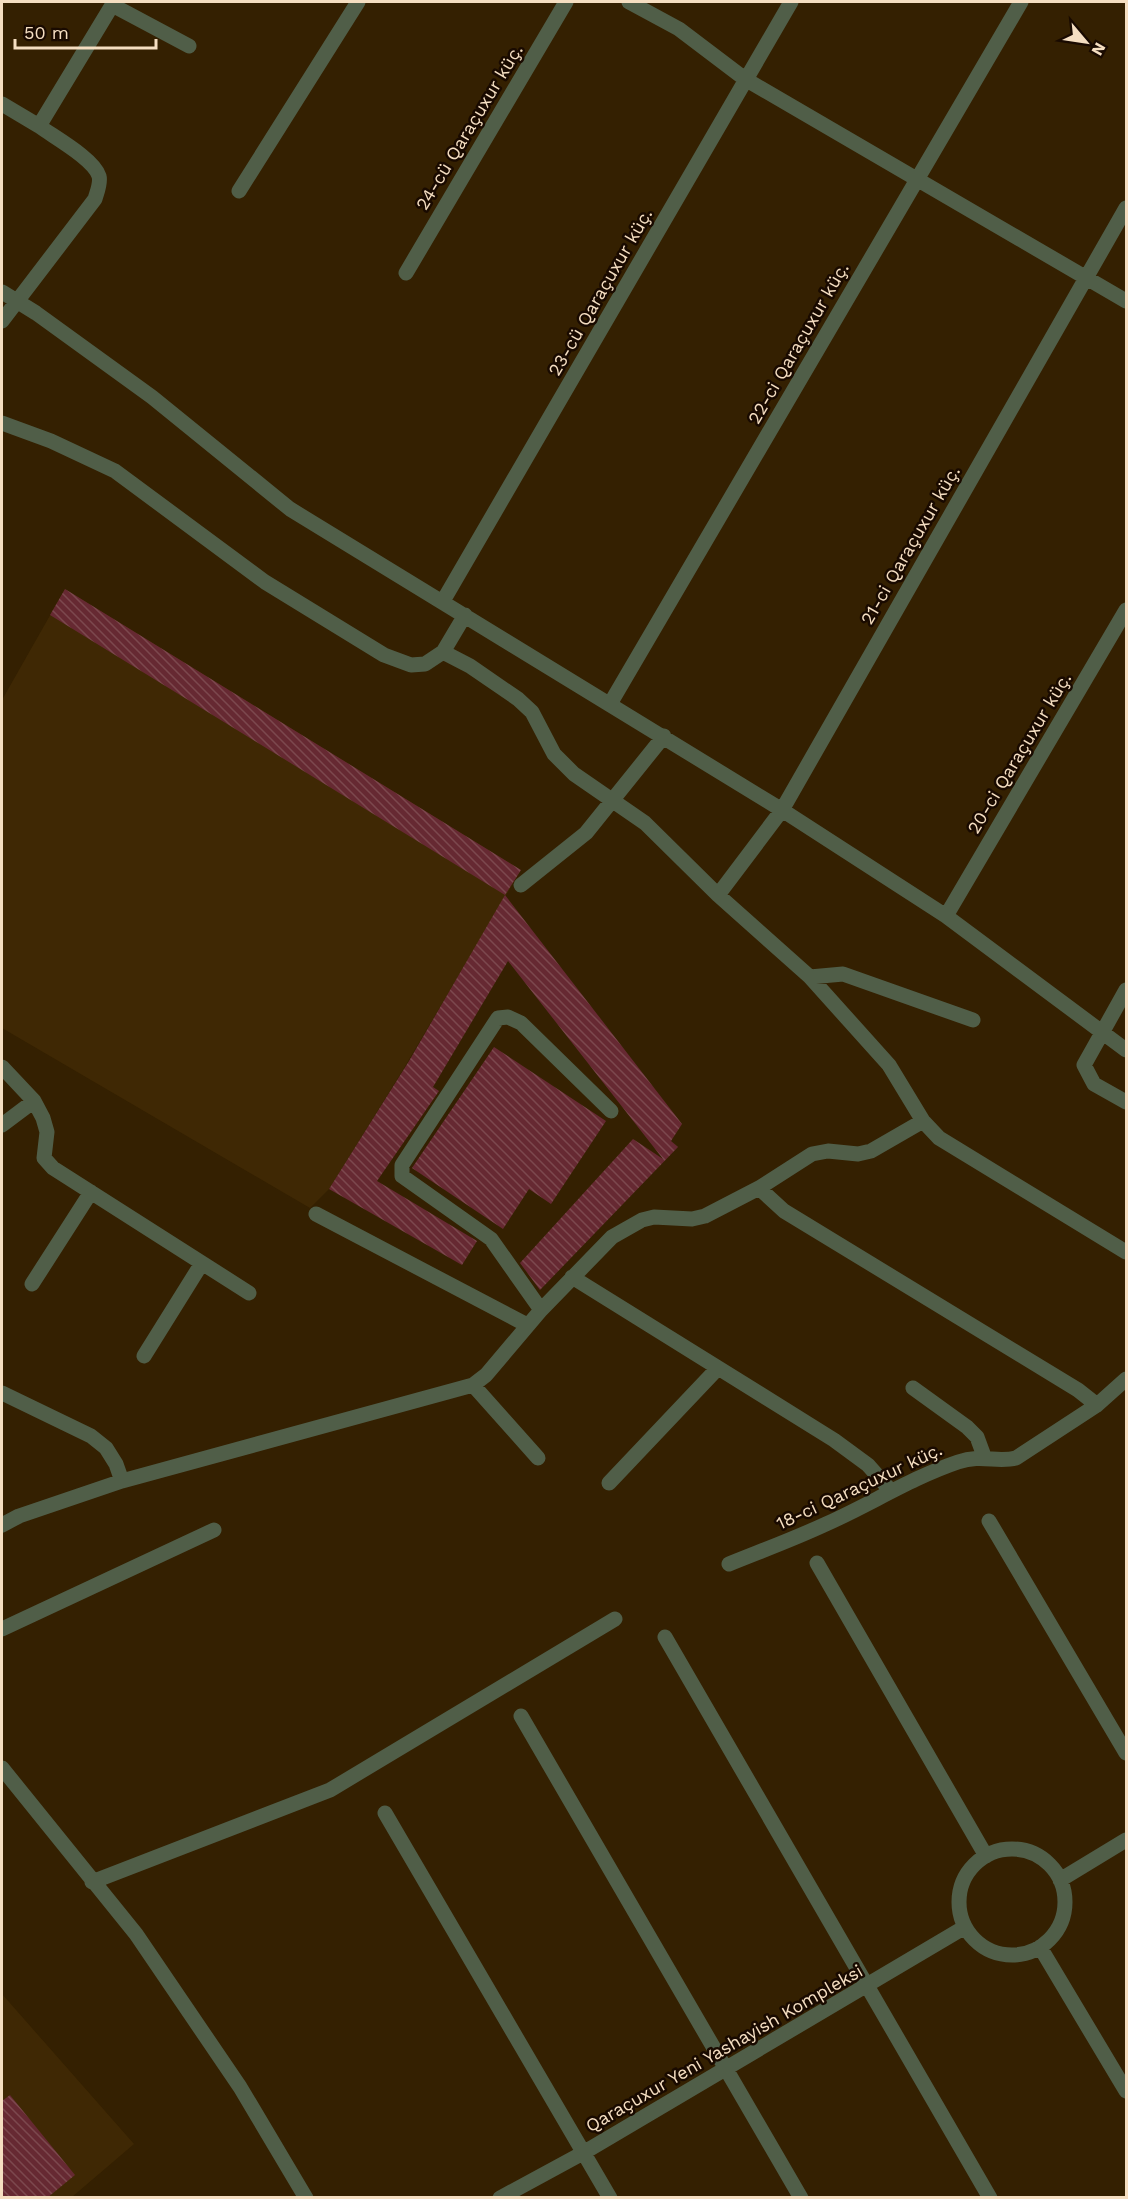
<svg xmlns="http://www.w3.org/2000/svg" width="1128" height="2199" viewBox="0 0 1128 2199" font-family="'Work Sans',sans-serif">
	<style>
		.built { fill: #3f2804 }
		.building { fill: url(#building-back-hatch) }
		.lines { fill: none; stroke-linecap: round; stroke-linejoin: round }
		.minor { stroke: #505e48; stroke-width: 15 }
		.labels { text-anchor: middle; dominant-baseline: central; stroke-width: 5; stroke-linejoin: round; paint-order: stroke }
		.street-label { font-size: 18px; fill: #f5dec1; stroke: #190a00 }
	</style>
	<defs>
		<pattern id="building-back-hatch" width="6" height="6" patternUnits="userSpaceOnUse" patternTransform="scale(1.5)"><rect width="6" height="6" fill="#662932"/><path d="M-1 5l2 2M0 0l6 6M5-1l2 2" fill="none" stroke="#7c484e"/></pattern>
	</defs>
	<rect width="100%" height="100%" fill="#342001"/>
	<!-- built -->
	<path class="built" d="M65,589L521,870L404,1068L329,1189L310,1208L2,1028V700Z
		M2,1994L134,2144L72,2197H2Z"/>
	<!-- building -->
	<path class="building" d="M65,589L521,870L505,895L50,615Z
		M505,895L682,1124L671,1141L678,1147L540,1290L520,1263L633,1139L663,1159L508,961L433,1087L439,1091L377,1181L477,1241L462,1265L329,1189L409,1061Z
		M494,1047L606,1121L551,1204L529,1189L503,1229L412,1168Z
		M10,2095L75,2175L47,2198H2V2101Z"/>
	<g class="lines">
		<!-- minor -->
		<path class="minor" d="M629,2L679,29L745,79L1126,301
			M112,5L189,46
			M2,104L39,126
			M239,191L358,2
			M406,273L566,2
			M2,292L36,313L152,397L290,509L782,810L946,916L1126,1050
			M2,321L95,199C97,192 101,183 99,176C94,159 54,137 39,126L114,2
			M2,423L51,441L115,471L265,582L384,655L411,665L425,664L443,652L465,615
			M443,601L791,2
			M443,652L470,666L518,699L532,712L554,754L574,774L645,823L718,895L810,977L889,1065L923,1121L939,1138L1126,1252
			M610,704L1021,2
			M521,885L586,833L664,736
			M718,895L782,810L1126,208
			M946,916L1126,610
			M810,977L843,974L973,1020
			M1126,990L1084,1065L1094,1084L1126,1102
			M2,1067L34,1101L43,1118L47,1132L44,1158L53,1168L249,1293
			M2,1125L34,1101
			M759,1188L784,1211L1078,1390L1097,1405
			M316,1214L527,1325
			M572,1277L834,1440L868,1465L890,1490
			M32,1284L91,1192
			M541,1310L491,1239L402,1176V1165L498,1018L508,1017L521,1023L611,1111
			M144,1356L202,1263
			M473,1385L538,1458
			M913,1388L967,1427L977,1437L984,1456
			M2,1393L91,1436L106,1448L116,1464L122,1481
			M609,1483L718,1368
			M989,1521L1126,1753
			M2,1525L19,1516L122,1481L473,1385L486,1375L541,1310L612,1237L642,1220L654,1217L692,1219L705,1216L759,1188L812,1154L828,1151L858,1154L871,1151L923,1121
			M817,1563L986,1856
			M729,1564C761,1551 794,1539 826,1524C871,1504 911,1478 958,1462C982,1454 997,1463 1016,1458L1097,1405L1126,1379
			M2,1629L214,1530
			M665,1637L990,2198
			M521,1716L801,2198
			M2,1768L136,1934L240,2087L306,2198
			M385,1813L610,2198
			M959 1902a53 53 0 1 1 106 0a53 53 0 1 1-106 0Z
			M1060,1880L1126,1840
			M92,1882L330,1790L615,1619
			M1040,1947L1126,2091
			M500,2198L583,2153L965,1927"/>
	</g>
	<g class="labels">
		<!-- street labels -->
		<g class="street-label">
			<text transform="translate(469 127) rotate(-59)">24-cü Qaraçuxur küç.</text>
			<text transform="translate(600 292) rotate(-60)">23-cü Qaraçuxur küç.</text>
			<text transform="translate(798 343) rotate(-60)">22-ci Qaraçuxur küç.</text>
			<text transform="translate(910 545) rotate(-60)">21-ci Qaraçuxur küç.</text>
			<text transform="translate(1019 753) rotate(-59)">20-ci Qaraçuxur küç.</text>
			<text transform="translate(859 1486) rotate(-25)">18-ci Qaraçuxur küç.</text>
			<text transform="translate(724 2048) rotate(-30)">Qaraçuxur Yeni Yashayish Kompleksi</text>
		</g>
	</g>
	<!-- border -->
	<rect width="1128" height="2199" fill="none" stroke="#f5dec1" stroke-width="6"/>
	<!-- north arrow -->
	<g transform="translate(1086 42) rotate(119)" stroke="#190a00" stroke-width="4.5" paint-order="stroke">
	<path d="M0-4.5L10 22L0 15L-10 22Z" fill="#f5dec1"/>
	<text y="-9" font-size="16" font-weight="bold" text-anchor="middle" fill="#f5dec1">N</text>
	</g>
	<!-- scale -->
	<path d="M15 39v9h141v-9" fill="none" stroke="#f5dec1" stroke-width="3"/>
	<text x="24" y="39" font-size="18" fill="#f5dec1" stroke="#190a00" stroke-width="4.5" paint-order="stroke">50 m</text>
</svg>
